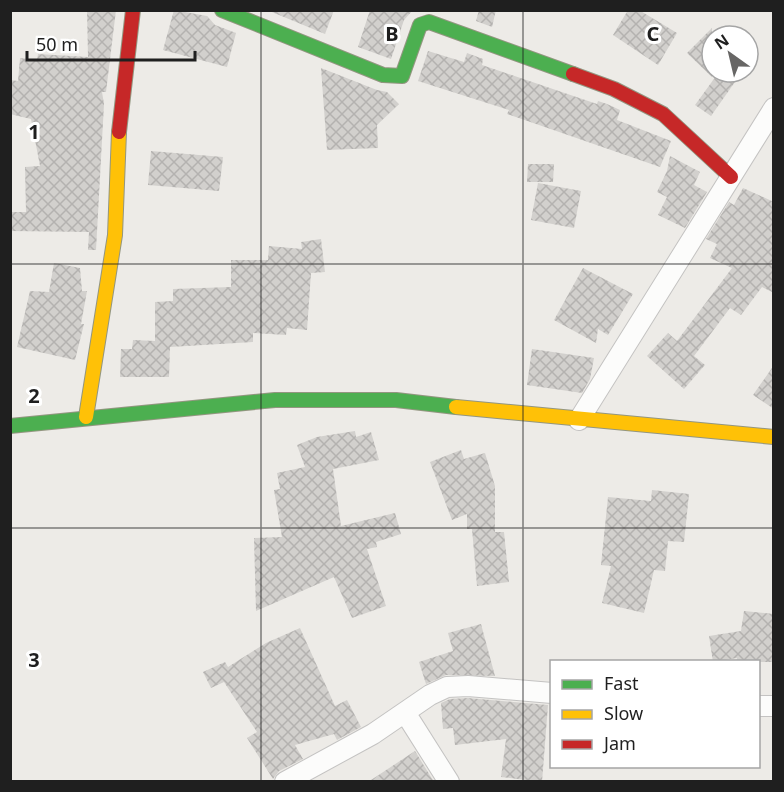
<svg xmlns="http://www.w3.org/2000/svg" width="784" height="792" viewBox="0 0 784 792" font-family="'Noto Sans',sans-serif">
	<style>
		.building { fill: url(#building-cross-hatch) }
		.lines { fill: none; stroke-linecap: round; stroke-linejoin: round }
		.street-casing { stroke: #c4c3c2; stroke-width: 22 }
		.fast-casing { stroke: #939680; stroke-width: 16 }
		.slow-casing { stroke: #939680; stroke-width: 16 }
		.jam-casing { stroke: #939680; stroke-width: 16 }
		.street { stroke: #fcfcfb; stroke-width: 20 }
		.fast { stroke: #4caf50; stroke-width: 14 }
		.slow { stroke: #ffc107; stroke-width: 14 }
		.jam { stroke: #c62828; stroke-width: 14 }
		.grid { fill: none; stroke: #1f1f1f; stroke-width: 1.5; stroke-opacity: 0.55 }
		.grid-label { font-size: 20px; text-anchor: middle; font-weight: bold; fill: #1f1f1f; stroke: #fff; stroke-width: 6; stroke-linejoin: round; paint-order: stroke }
	</style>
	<defs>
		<pattern id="building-cross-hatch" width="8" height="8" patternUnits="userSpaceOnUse" patternTransform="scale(1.5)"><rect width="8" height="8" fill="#d2d0cd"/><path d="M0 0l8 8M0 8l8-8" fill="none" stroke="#b4b2b0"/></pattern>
	</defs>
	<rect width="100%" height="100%" fill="#edebe7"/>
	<!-- building -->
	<path class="building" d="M87,10H116L106,92H102L104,104L96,250H88L89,232L10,231V212H26L25,167L40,166L31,119L10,114V80L18,81L20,58L37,60L38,54L88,57Z
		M174,10L207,16L215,25L236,33L227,67L163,50Z
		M267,10H334L325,34Z
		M370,10H413L404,20L391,59L358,47Z
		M479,10H496L492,27L476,21Z
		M628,10H639L677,33L658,65L613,35Z
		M712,28V77L687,53Z
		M428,51L464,62L467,53L483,59L482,65L597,104L598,101L607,104L620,110L617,120L671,141L660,167L507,114L509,110L418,81Z
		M321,68L377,90L387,92L399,104L377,125L378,148L327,150Z
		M719,72H742L711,116L695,105Z
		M151,151L223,157L219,191L148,185Z
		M670,156L700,172L694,185L707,192L685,228L658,215L667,197L657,192L667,171Z
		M528,164H554L553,182H527Z
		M538,183L581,191L574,228L531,220Z
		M743,188L774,202V293L762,287L741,315L730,308L694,356L705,365L684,389L647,356L668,333L677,341L732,268L710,258L717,244L706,239L729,202L734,205Z
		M321,239L325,272L311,273L307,330L287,328L286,335L253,333V342L170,347L169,377H120L121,349H132L133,340L155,341V302L173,301V289L231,287V260H268L269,246L302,249L301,242Z
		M54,263L80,268L82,291H87L81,324H84L75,360L17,347L30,291L49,292Z
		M583,268L633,294L608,335L598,329L596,343L554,320Z
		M532,349L594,358L590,379L582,393L527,385Z
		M774,365V409L753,395Z
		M355,431L356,437L371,432L379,460L333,469L341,526L395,513L401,534L376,542L377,547L367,549L386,606L352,618L334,577L256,611L254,538L282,537L274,490L280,489L277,473L305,467L297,445L317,437Z
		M461,450L464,459L485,453L495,486V532H504L509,582L477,586L472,529H467V514L452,520L430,462Z
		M652,490L689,494L684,542L668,541L665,571L654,570L644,613L602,603L611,566L601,565L608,497L651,501Z
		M744,611L774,614V662H736L737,658L713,662L709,636L741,631Z
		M481,624L495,676L446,675L426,684L419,662L453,651L448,633Z
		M300,628L335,706L347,700L361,727L337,740L334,734L295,745L303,759L279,771L273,779L247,738L257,732L224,682L211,688L203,672L225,662L228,667L266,643Z
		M468,698L548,705L542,782L501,777L506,739L455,745L453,728L443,729L441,703L450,699Z
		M415,751L434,782H368Z"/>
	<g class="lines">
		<defs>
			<path id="street" d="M579,420L774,108
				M758,706H774
				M406,714L449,782
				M285,782L373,734L430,695L447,687L468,686L552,693"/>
			<path id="fast" d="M222,10L383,75L402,76L420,25L429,22L573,74
				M10,426L275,400H396L456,407"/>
			<path id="slow" d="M456,407L774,437
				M86,417L115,235L119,132"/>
			<path id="jam" d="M573,74L614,89L663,114L731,177
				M119,132L133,10"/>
		</defs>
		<!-- street casing -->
		<use href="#street" class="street-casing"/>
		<!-- fast casing -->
		<use href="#fast" class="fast-casing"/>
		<!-- slow casing -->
		<use href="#slow" class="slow-casing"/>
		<!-- jam casing -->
		<use href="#jam" class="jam-casing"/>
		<!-- street -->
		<use href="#street" class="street"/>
		<!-- fast -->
		<use href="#fast" class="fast"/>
		<!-- slow -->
		<use href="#slow" class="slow"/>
		<!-- jam -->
		<use href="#jam" class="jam"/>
	</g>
	<!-- grid -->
	<path class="grid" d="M261,10V782M523,10V782M10,264H774M10,528H774"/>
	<g class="grid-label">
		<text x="392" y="41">B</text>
		<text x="653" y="41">C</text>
		<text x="34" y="139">1</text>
		<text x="34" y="403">2</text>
		<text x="34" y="667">3</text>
	</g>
	<!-- border -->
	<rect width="784" height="792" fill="none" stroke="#1f1f1f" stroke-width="24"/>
	<!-- legend -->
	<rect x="550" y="660" width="210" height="108" fill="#ffffff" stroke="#a5a5a5" stroke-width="1.5"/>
	<rect x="562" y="680" width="30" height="9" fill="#4caf50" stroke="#a5a5a5" stroke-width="1.5"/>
	<text x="604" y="690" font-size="18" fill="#1f1f1f">Fast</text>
	<rect x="562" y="710" width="30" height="9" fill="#ffc107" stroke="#a5a5a5" stroke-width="1.5"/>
	<text x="604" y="720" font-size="18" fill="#1f1f1f">Slow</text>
	<rect x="562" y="740" width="30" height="9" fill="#c62828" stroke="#a5a5a5" stroke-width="1.5"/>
	<text x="604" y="750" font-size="18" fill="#1f1f1f">Jam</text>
	<!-- north arrow -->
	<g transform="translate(730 54) rotate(326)"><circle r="28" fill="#ffffff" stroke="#a5a5a5" stroke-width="1.5"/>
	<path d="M0-4.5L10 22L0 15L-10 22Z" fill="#676665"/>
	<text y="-9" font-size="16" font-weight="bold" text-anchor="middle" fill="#1f1f1f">N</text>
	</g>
	<!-- scale -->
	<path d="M27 51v9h168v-9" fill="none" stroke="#1f1f1f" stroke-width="3"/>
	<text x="36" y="51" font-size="18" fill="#1f1f1f" stroke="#ffffff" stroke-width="4.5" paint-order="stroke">50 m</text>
</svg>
